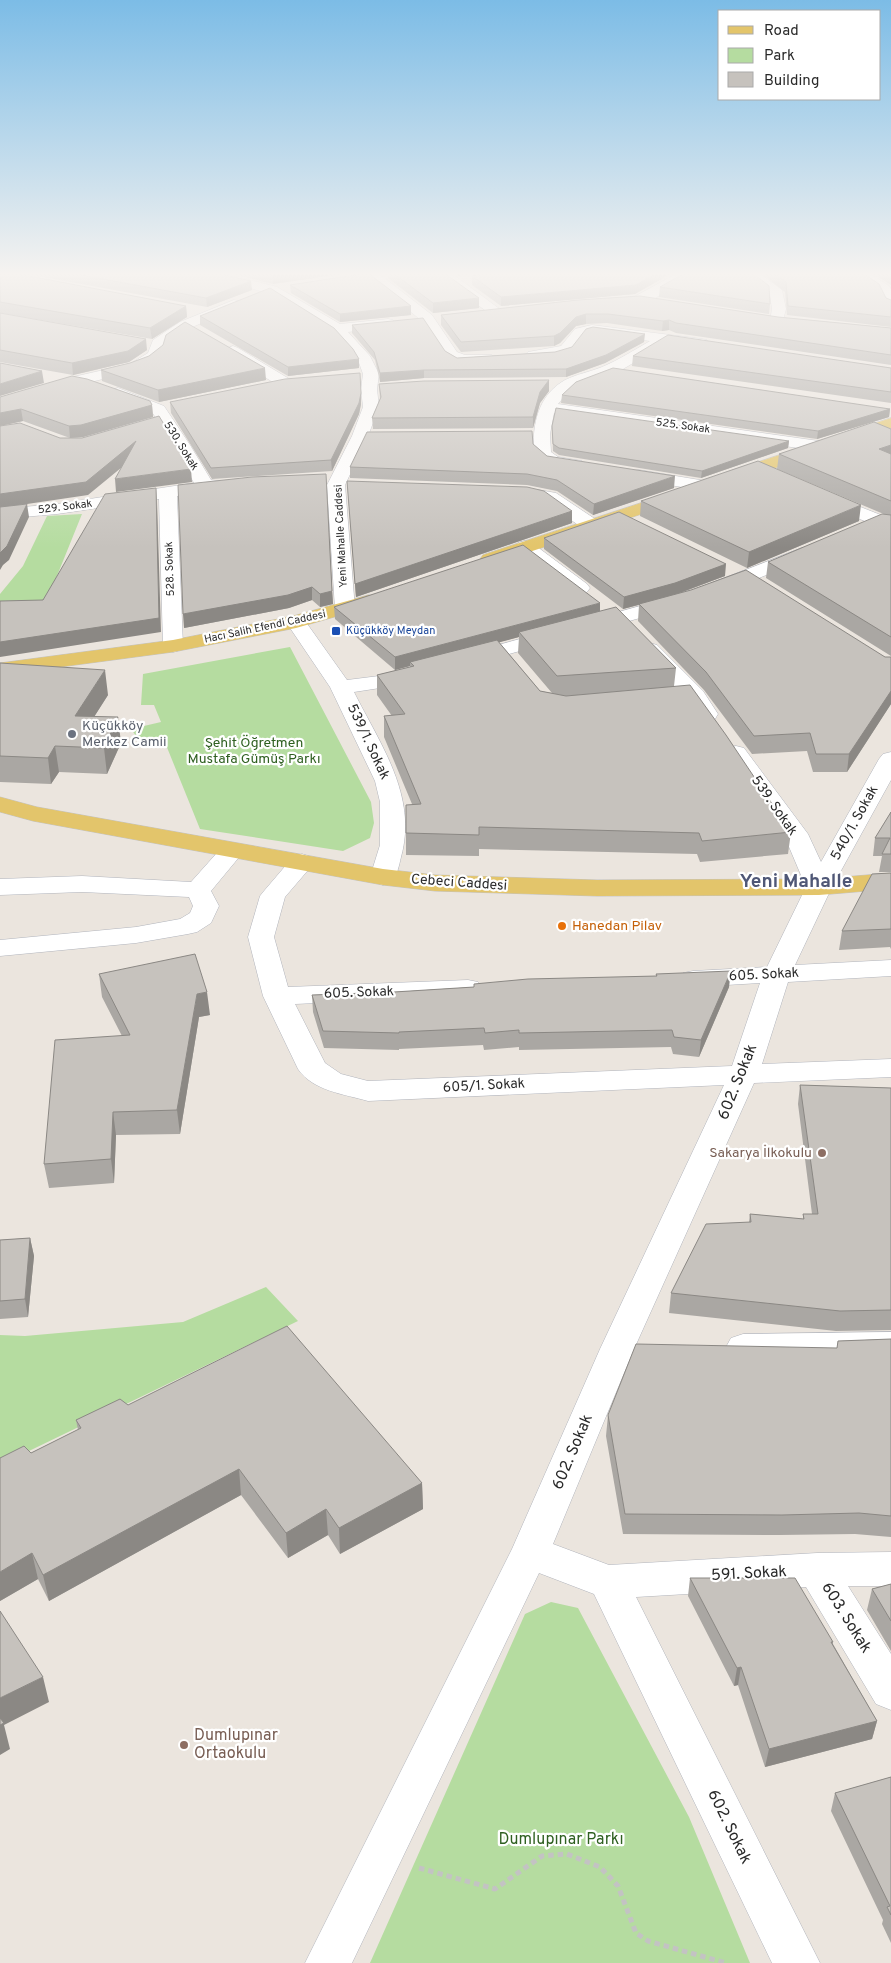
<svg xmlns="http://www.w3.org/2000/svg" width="891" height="1963" viewBox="0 0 891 1963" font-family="Overpass,sans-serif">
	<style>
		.green { fill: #b5dca0 }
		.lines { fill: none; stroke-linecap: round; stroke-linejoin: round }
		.minor-casing { stroke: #b1b4bc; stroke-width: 1 }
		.major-casing { stroke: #c3c3c3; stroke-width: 1 }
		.path { stroke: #c3c3c3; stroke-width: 5; stroke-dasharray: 5.5 4; stroke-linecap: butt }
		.minor { fill: #fff; fill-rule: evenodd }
		.major { fill: #e3c56b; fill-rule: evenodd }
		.wall { fill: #aaa7a3; fill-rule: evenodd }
		.shaded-wall { fill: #8b8884 }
		.building { fill: #c6c2bd; stroke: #8b8884 }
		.transit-dot { fill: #1a4fb4; stroke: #fff; stroke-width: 2 }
		.worship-dot { fill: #6b7280; stroke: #fff; stroke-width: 2 }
		.food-dot { fill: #e8710a; stroke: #fff; stroke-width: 2 }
		.education-dot { fill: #8d6e63; stroke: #fff; stroke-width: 2 }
		.labels { text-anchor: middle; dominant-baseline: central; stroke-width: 4.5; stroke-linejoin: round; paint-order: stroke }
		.far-street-label { font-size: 11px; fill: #2a2a2a; stroke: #fff }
		.far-transit-label { font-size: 11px; fill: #164399; stroke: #fff; text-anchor: start }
		.worship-label { font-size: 14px; fill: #5b616d; stroke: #fff; text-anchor: start }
		.street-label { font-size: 14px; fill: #2a2a2a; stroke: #fff }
		.park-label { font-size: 14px; fill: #2f6021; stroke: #fff }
		.food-label { font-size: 14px; fill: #c56008; stroke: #fff; text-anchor: start }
		.education-label { font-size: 14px; fill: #785e54; stroke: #fff; text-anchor: end }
		.near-street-label { font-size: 16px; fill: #2a2a2a; stroke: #fff }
		.near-education-label { font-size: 16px; fill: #785e54; stroke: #fff; text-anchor: start }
		.near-park-label { font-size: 16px; fill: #2f6021; stroke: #fff }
		.district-label { font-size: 19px; font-weight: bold; fill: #4f5776; stroke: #fff }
	</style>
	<rect width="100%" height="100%" fill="#ebe5de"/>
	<!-- green -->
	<path class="green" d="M82,514L44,608L0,610V594L23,566L47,516Z
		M290,647L371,802L374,823L370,838L343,851L200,829L164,740L142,744L131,729L161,722L154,705H141L143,674Z
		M266,1287L298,1321L0,1465V1335L25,1336L183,1322Z
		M551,1602L578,1608L689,1817L750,1963H370L525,1614Z"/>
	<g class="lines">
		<defs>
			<path id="minor" d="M197,273H223L277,287L340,324L388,319L393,320L395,323L393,326L388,327L348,332L370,356L379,374L377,389L379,407L368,436L345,485L355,609L352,613L345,615L338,613L335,609L327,485L352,436L363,407L361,389L363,374L358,360L332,332L267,293L240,285L199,276Z
				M363,273H378L432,315L457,352L465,355H492L495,358L492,361C477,365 460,366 447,358L422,321Z
				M435,273H451L505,313L503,316H493Z
				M678,273H719C711,283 691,276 680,282C666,288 651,307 634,303L632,300L634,297Z
				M744,273H759L782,290L786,309L782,324H772L770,321L772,309L770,295Z
				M852,273H869L889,286L891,289V308L886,307L879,292Z
				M234,300L239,301L241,304L239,307L190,328L165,345L160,358L140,370L74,386L0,408V398L64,379L130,364L148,353L153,340L180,322Z
				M592,325L702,339L707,340L709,343L707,346L702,347L667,343L623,369L576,387L567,393L558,404L819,441L825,442L827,446L825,450L819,451L554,413L550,434L551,452L558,457L582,461L585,465L582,469C568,472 543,467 534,454C532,425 538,395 565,380C577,374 590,372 602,367C619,360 634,350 650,341L592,333L585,335L571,353L533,360L528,358L525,355L528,352L561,346L575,329Z
				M233,346L238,348L291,380L293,383L291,386H279L228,354L225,351L228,348Z
				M118,388L164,406L190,445L211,480L220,481L223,485L220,489L177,496L183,646L180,650L173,652L166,650L163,646L159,499L57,514L0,519V509L57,504L194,483L174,445L152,412L112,396L110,393L112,390Z
				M639,470L706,481L712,482L715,486L712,490L706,491L633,479L630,475L633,471Z
				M539,490L556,493L598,521L600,525L598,529L591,531L584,529L544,501L533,499L530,495L533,491Z
				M825,493L891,519V532L819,502L816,498L819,494Z
				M525,541L532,543L587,584L590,588L587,592L580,594L573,592L518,551L516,547L518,543Z
				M802,548L809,550L812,554L809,558L726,591L719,593L712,591L709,587L712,583Z
				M673,597L680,599L683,603L680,607L469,665L462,663L458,659L462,655Z
				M296,616L303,618L347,680L379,676L413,667L421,668L424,673L421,678L380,688L354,692C380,744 418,796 401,857C399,866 397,875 392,882L383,885L374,882L370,877L380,845V802L375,781L330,687L286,622L289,618Z
				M650,643L657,645L703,691L718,714L715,719L707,721L699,719L687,700L643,653L640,649L643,645Z
				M736,746L744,748L808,834L821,862L879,759L883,754L891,752V780L832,887L795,965L891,960V976L788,982L762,1064L891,1059V1077L754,1083L634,1349L553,1544L609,1565L817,1553L891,1552V1586H848L891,1654V1710L876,1704L806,1587L636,1597L820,1963H772L594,1594L539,1573L352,1963H305L512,1549L600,1349L724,1085L368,1101C344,1094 313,1091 298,1069L263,996L248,937L260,896L264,891L293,857L302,854L311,857L315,862L285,897L274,937L288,987L468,980L478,982L482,988L478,994L468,996L295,1004L325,1063L341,1074L368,1081L732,1066L760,983L693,987L683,985L679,979L683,973L693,971L767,967L806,887L784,835L724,753L728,748Z
				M233,843L242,845L245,850L211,891L219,906L211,923L197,932L188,934L136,943L0,956V940L136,927L180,919L190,913L193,906L189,897L82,892L0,895V879L82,876L191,882L224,845Z
				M891,1332V1358L743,1360L731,1356L726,1347L731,1338L743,1334Z"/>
			<path id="major" d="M891,418V428L737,481L731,482L725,481L722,477L725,473Z
				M677,491L683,492L686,496L683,500L497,563L490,565L483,563L480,559L483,555Z
				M369,595L376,597L379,601L376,605L296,628L173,652L0,675V663L173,640L293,616Z
				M0,797L37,807L383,869L435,875L597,880L819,879L891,873V889L819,895L597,896L435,891L383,885L33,821L0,812Z"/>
		</defs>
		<!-- minor casing -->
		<use href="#minor" class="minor-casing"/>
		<!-- major casing -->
		<use href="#major" class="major-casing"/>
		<!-- path -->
		<path class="path" d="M419,1868L495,1889L542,1856L567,1854L600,1867L618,1886L636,1933L648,1941L726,1963"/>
		<!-- minor -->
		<use href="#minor" class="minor"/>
		<!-- major -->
		<use href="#major" class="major"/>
	</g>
	<!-- wall -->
	<path class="wall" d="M21,273H216L252,290L207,307Z
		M230,273H347L273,284Z
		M388,273H444L479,308L433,313L388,278Z
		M490,273H672L635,294L501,306L472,285V276Z
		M761,273H863L886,298L891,300V327L787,315L785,292Z
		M872,273H891V286V285Z
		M0,275L186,306L187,317L152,339L0,313Z
		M290,285L411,306V315L340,322L291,293Z
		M660,287L770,304L769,314L659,297Z
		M578,300L778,317L891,328V365L676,333L669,330L662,331L607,323L586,324L576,326L560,343L554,346L461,352L441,325V315Z
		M0,313L147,350L129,362L73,375L0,362Z
		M200,316L359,368L288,376L200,325Z
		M352,325L445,351L457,358L555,352L644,342L605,363L566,377L424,378L380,382L375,360L352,333Z
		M633,356L891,368V403L632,366Z
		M101,370L266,380L159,402L102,381Z
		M549,380V391L540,403L533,428L373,429L372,418L380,399L379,384Z
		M361,393V404L359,414L332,471L212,479L171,413L170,402Z
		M562,395L890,409L889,417L817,439L561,403Z
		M0,397L152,405L153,417L83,437L70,438L23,421L0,426Z
		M552,426L789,441L788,448L701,478L559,455L553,451Z
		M891,429V656L766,578L768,562L886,515L777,469L779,454Z
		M533,444L547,456L674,488L593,515L557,491L527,485L350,478V467Z
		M326,474L333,604L320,607L312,600L289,608L184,628Z
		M347,481L572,511V523L356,597Z
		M641,501L859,521L747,568L640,516Z
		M544,538L725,576L678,594L885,657H891V704L847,772H813L807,751L752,754L704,690L638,621L639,605L623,609L544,549Z
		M334,607L600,611L676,668L674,686L791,832L788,854L700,862L697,854L479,849V856L406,855V833L412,804L384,737V716H392L377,695V675L410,667V666L395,670L335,619ZM519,637L518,653L552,693L540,691L499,642Z
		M0,663L108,695L94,717L121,743L107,774L59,772L51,784L0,782Z
		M891,812V872H879L882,856H873L875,838Z
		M891,873V949L890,947L839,950L842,931Z
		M99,974L210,1015L199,1017L180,1134L116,1135L114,1183L49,1188L44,1164L122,1036L102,997Z
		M656,974L729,987L699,1057L673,1054L671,1047L519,1050V1047L484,1050L483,1045L399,1049V1050L324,1048L313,1012L312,995L394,992L474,987V984L656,976Z
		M800,1085L891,1088V1330L836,1331L669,1313L671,1293L749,1222L750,1214L803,1219V1214H812L798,1104Z
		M30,1238L34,1256L28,1317L0,1319V1240Z
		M891,1339V1537L855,1534L779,1535L623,1534L606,1436L608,1415L837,1348L838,1341Z
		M128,1405L422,1483L423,1509L340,1554L328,1535L288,1558L241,1495L49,1601L38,1579L0,1601L31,1453L78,1430L76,1420Z
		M690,1578L833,1642V1644L877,1721L872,1739L765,1767L738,1685L734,1686L688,1596Z
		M891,1584V1651L867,1610L872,1589Z
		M891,1777V1943L882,1924L883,1920L831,1811L835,1793Z"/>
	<!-- shaded-wall -->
	<path class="shaded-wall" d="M285,273H347L273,284V275Z
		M458,273H476L458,276Z
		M657,273H672L635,294L501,306V297Z
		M251,281L252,290L207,307L206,298Z
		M479,298V308L433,313V303Z
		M186,306L187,317L152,339L150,328Z
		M411,306V315L340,322V314Z
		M586,314V324L576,326L560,343L554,346V336L576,317Z
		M669,320V330L662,331L663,321Z
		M645,334L644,342L605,363L566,377V369Z
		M146,339L147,350L129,362L73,375L72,363Z
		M359,359V368L288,376V367Z
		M265,368L266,380L159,402L158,390Z
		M424,370V378L380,382V373Z
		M42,371L44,383L0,396V384Z
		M549,380V391L540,403L533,428V417L540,392Z
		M361,393V404L359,414L332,471L331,460Z
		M152,405L153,417L83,437L70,438L69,426Z
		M21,409L23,421L0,426V413Z
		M890,409L889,417L817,439L818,431Z
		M136,441L138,454L88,495L0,508V494Z
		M789,441L788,448L701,478L702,471Z
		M891,445V459L879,449Z
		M191,469L192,482L116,492L115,479Z
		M675,476L674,488L593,515L594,504Z
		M156,488L157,501L161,632L0,657V642Z
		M27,504L29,517L9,560L3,565L0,570V553Z
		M861,505L859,521L747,568L749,552Z
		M572,511V523L356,597L355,584Z
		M726,564L725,576L674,595L623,609L624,597Z
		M312,587V600L289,608L184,628L183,614Z
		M332,591L333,604L320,607V594Z
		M600,603V615L519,632V637L413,665L410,662V666L395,670V657Z
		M105,670L108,695L78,742L75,716Z
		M891,690V704L847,772L849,754Z
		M118,717L121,743L107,774L104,748Z
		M55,746L59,772L51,784L48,758Z
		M731,971L729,987L699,1057L701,1040Z
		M207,992L210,1015L199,1017L180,1134L177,1110L197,994Z
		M113,1112L116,1135L114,1183L111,1159Z
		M30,1238L34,1256L28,1317L25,1299Z
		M239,1469L241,1495L49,1601L43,1575Z
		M422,1483L423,1509L340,1554L339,1528Z
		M326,1509L328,1535L288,1558L286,1533Z
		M32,1553L38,1579L0,1601V1572Z
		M741,1667L738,1685L734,1686L737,1668Z
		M43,1677L49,1702L4,1725L10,1749L0,1755V1698Z
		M877,1721L872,1739L765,1767L769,1749Z"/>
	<!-- building -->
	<path class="building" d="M5,273H13L186,306L150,328L0,302V275Z
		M70,273H216L251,281L206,298Z
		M265,273H285L273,275Z
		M368,273L411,306L340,314L290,285Z
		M393,273H444L479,298L433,303Z
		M490,273H657L636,285L501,297L472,276Z
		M688,273H753L769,286L770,304L660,287L683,274Z
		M774,273H863L879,284L886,298L891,300V317L788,306L786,282Z
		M270,288L334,328L353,349L359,359L288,367L200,316Z
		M640,296L778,317L891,328V355L676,323L669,320L663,321L608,314H586L576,317L560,333L554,336L461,342L441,315L578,300Z
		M0,313L146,339L128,351L72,363L0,350Z
		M423,318L445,351L457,358L555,352L572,347L586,329L593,327L645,334L606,355L566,369L424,370L380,373L374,352L352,325Z
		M185,322L265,368L158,390L101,370L130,363L149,356L163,345L166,335Z
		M668,335L891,368V392L633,356Z
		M0,363L42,371L0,384Z
		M613,368L890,409L818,431L562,395L576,382Z
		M360,373L361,393L359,403L331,460L211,468L170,402L285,379Z
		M72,376L87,379L150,401L152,405L81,425L69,426L21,409L0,413V397Z
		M549,380L540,392L533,417L372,418L381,397L379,384L424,381Z
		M556,408L789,441L702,471L559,448L553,444L552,426Z
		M159,416L191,469L115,479L136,441L86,482L0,494V426L20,423L60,438H82Z
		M874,422L891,429V445L879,449L891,454V501L779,454Z
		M532,431L533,444L547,456L675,476L594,504L557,480L527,474L350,467L367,432Z
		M758,461L861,505L749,552L641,501Z
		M326,474L332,591L320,594L312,587L288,595L183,614L178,485L252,477Z
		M347,481L527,487L544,491L572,511L355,584Z
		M156,488L159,618L0,642V601L43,600L105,494Z
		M27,504L7,546L0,553V507Z
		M619,512L726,564L675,583L624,597L544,538Z
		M882,514L891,515V637L768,562Z
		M523,545L600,603L395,657L334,607Z
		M746,570L885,657H891V691L849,754H816L810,733L754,736L706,672L639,604L691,590Z
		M616,607L676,668L557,676L519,632Z
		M497,640L540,691L566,696L690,685L726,735L791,832L702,841L699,833L479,827V835L406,833V805L421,804L384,716L405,714L377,675L414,666L410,662Z
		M0,663L105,670L75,716L118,717L104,748L55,746L48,758L0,756Z
		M891,812V854H882L890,838H875Z
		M891,873V929L842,931L872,874Z
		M195,954L207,992L197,994L177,1110L113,1112L111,1159L44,1164L55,1040L130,1035L99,974Z
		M731,971L701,1040L674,1037L672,1030L519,1033V1030L485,1033L484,1028L399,1032V1033L323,1031L312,995L394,992L474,987V984L528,979L657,976L656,974Z
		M800,1085L891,1088V1310L840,1311L671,1293L706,1224L751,1222L750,1214L804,1219L803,1214H818Z
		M30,1238L25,1299L0,1301V1240Z
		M287,1326L422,1483L339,1528L326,1509L286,1533L239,1469L43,1575L32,1553L0,1572V1458L24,1446L31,1453L81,1428L76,1420L120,1399L128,1405Z
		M891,1339V1516L859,1513L782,1515L625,1514L608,1415L636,1344L837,1348L838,1341Z
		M690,1578H795L833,1642H831L877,1721L769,1749L741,1667L737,1668Z
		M891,1584V1621L872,1589Z
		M0,1611L43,1677L0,1698Z
		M0,1718L4,1723L0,1725Z
		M891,1777V1915L887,1907L890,1906L835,1793Z"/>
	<!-- sky -->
	<linearGradient id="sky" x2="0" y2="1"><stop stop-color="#7cbce6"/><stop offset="0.5" stop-color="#f6f3f0"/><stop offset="1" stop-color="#f6f3f0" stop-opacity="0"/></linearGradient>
	<rect width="891" height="548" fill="url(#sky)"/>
	<!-- markers -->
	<rect class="transit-dot" x="331" y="626" width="10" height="10" rx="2.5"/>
	<circle class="worship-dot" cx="72" cy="734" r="5"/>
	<circle class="food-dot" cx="562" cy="926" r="5"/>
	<g class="education-dot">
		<circle cx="822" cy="1153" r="5"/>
		<circle cx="184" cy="1745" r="5"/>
	</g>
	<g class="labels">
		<!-- far-street labels -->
		<g class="far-street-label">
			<text transform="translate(683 426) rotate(8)">525. Sokak</text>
			<text transform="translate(181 446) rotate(58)">530. Sokak</text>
			<text transform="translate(65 507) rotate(-7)">529. Sokak</text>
			<text transform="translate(341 536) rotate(-93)">Yeni Mahalle Caddesi</text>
			<text transform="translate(170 569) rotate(-92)">528. Sokak</text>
			<text transform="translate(265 627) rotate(-12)">Hacı Salih Efendi Caddesi</text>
		</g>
		<!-- far-transit labels -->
		<g class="far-transit-label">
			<text x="346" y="631">Küçükköy Meydan</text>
		</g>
		<!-- worship labels -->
		<g class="worship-label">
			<text x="82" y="726">Küçükköy<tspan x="82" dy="16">Merkez Camii</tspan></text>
		</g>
		<!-- street labels -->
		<g class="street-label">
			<text transform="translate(368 742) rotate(65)">539/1. Sokak</text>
			<text transform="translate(774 806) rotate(55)">539. Sokak</text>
			<text transform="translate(855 823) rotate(-61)">540/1. Sokak</text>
			<text transform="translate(459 883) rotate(4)">Cebeci Caddesi</text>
			<text transform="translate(764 975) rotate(-3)">605. Sokak</text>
			<text transform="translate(359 993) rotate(-2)">605. Sokak</text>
			<text transform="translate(484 1086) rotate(-3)">605/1. Sokak</text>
		</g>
		<!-- park labels -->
		<g class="park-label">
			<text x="254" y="743">Şehit Öğretmen<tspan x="254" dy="16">Mustafa Gümüş Parkı</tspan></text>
		</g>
		<!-- food labels -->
		<g class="food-label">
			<text x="572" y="926">Hanedan Pilav</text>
		</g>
		<!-- education labels -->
		<g class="education-label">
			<text x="812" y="1153">Sakarya İlkokulu</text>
		</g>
		<!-- near-street labels -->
		<g class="near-street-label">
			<text transform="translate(738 1082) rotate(-68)">602. Sokak</text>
			<text transform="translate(573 1452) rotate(-67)">602. Sokak</text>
			<text transform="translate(749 1574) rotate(-3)">591. Sokak</text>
			<text transform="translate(846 1618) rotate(58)">603. Sokak</text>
			<text transform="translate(729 1827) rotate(64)">602. Sokak</text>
		</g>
		<!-- near-education labels -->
		<g class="near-education-label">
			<text x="194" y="1736">Dumlupınar<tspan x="194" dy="18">Ortaokulu</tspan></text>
		</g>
		<!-- near-park labels -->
		<g class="near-park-label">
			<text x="561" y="1840">Dumlupınar Parkı</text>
		</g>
		<!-- district labels -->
		<g class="district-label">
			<text x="796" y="882">Yeni Mahalle</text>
		</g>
	</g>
	<!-- legend -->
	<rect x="718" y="10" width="162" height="90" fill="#ffffff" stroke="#aaaaaa"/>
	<rect x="728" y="26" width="25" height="8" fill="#e3c56b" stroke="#aaaaaa"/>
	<text x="764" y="35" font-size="15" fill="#2a2a2a">Road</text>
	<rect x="728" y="48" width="25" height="15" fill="#b5dca0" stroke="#aaaaaa"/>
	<text x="764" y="60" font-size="15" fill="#2a2a2a">Park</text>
	<rect x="728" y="72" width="25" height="15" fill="#c6c2bd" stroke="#aaaaaa"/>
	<text x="764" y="85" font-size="15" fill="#2a2a2a">Building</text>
</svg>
